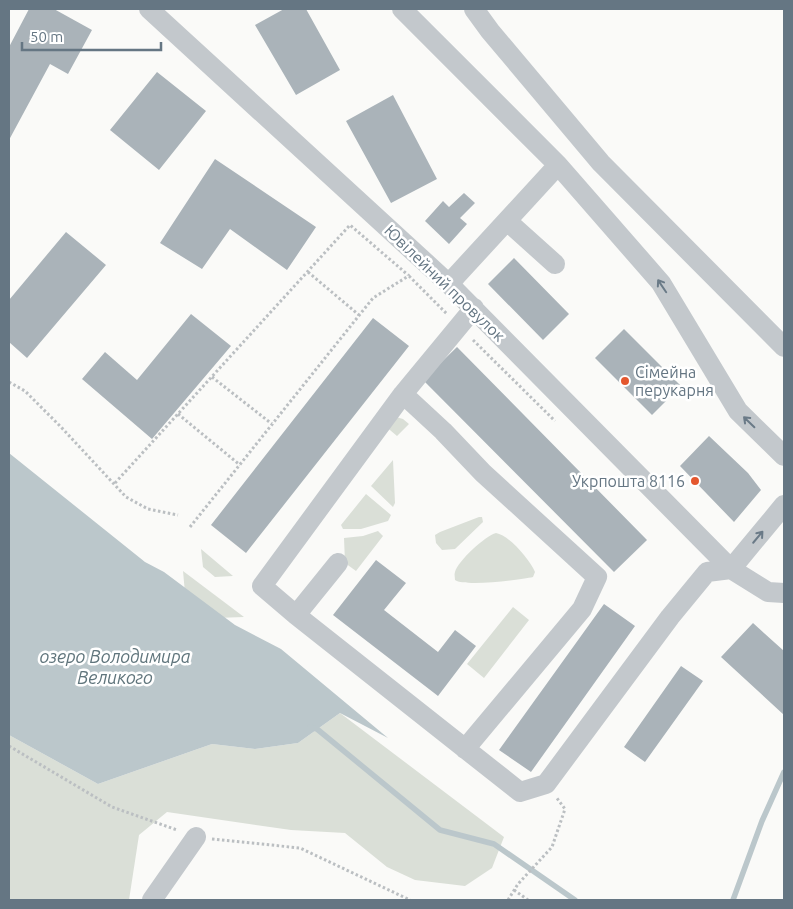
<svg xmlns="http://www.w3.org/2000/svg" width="793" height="909" viewBox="0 0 793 909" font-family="Ubuntu,sans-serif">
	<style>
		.green { fill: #dadfd7 }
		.water { fill: #bbc7cb }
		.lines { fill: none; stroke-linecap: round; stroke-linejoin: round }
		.stream { stroke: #bbc7cb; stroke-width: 5.5 }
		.building { fill: #aab3b9 }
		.path { stroke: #bbbfc2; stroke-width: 3; stroke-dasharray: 2.5 2.5; stroke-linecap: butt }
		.minor { stroke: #c3c8cc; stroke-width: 20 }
		.oneway { stroke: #6a7a87 }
		.poi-dot { fill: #e4572e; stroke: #fff; stroke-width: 2 }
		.labels { text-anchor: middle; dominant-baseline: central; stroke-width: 5; stroke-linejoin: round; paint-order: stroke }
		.street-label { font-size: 16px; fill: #657683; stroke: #fff }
		.poi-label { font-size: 16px; fill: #657683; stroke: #fff; text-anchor: start }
		.water-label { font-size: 18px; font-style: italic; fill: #60757c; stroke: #fff }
	</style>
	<rect width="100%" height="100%" fill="#fafaf8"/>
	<!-- green -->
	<path class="green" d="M396,417L403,419L409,424L397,436L384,425Z
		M393,460L395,503L393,507L371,486Z
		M366,494L391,515L388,521L361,529H343L341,525Z
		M479,517H482L483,522L455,549L442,550L436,543L435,535L440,532Z
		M378,531L383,536L356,571L345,563L344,538L363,536Z
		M496,533C509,535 530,560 535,572L533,577C520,580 465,587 455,580C455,577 454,575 455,572C458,561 485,536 496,533Z
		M201,549L233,576L215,577L203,567Z
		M183,571L244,617L216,618L185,593Z
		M513,607L529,620L484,678L467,664Z
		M340,713L504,837L492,868L465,886L415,880L387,867L345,833L291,830L167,812L139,835L129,900H9V735L98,784L212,744L255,749L298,743Z"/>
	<!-- water -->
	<path class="water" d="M9,453L145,562L164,572L235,625L281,649L388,738L340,713L298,743L255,749L212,744L98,784L9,735Z"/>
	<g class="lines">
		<!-- stream -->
		<path class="stream" d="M310,727L317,729L440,830L494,844L575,900
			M733,900L762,821L784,772"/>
	</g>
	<!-- building -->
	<path class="building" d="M29,9H54L92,30L68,74L50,64L9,140V47Z
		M284,9H306L340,70L296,95L255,25Z
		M157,72L206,111L159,170L110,130Z
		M393,95L437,179L391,203L346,121Z
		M215,159L316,227L287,270L230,229L202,269L160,243Z
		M464,193L475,203L460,218L467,224L449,244L425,221L443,201L449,207Z
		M66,232L106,265L27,358L9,342V300Z
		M514,258L569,314L543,340L488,284Z
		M191,314L231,346L152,439L82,379L105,352L137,380Z
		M373,318L409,346L246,553L211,525Z
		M624,329L681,386L652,415L595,358Z
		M457,347L647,540L614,572L423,380Z
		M709,436L748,473L761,490L734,522L680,466Z
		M376,560L406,583L384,610L438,652L455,630L476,646L438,696L333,615Z
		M604,604L635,626L531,772L499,750Z
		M753,623L784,651V715L721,657Z
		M681,666L703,681L645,762L624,747Z"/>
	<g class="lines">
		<!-- path -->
		<path class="path" d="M308,272L359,315
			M409,276L447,314
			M473,340L555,421
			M212,377L272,424
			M9,382L25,391L61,427L126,497L148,509L178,515
			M178,414L240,465
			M115,483L350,225L408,275
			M190,527L373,298L410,275
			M9,746L112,807L177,830
			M212,839L300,848L410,900
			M514,890L528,900
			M508,900L518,884L552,847L565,809L556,797"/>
		<!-- minor -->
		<path class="minor" d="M149,9L450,285L731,569L768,592L784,593
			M402,9L558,165L456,276L450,285
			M474,9L490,31L601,163L784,347
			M558,165L661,283L738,411L784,456
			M507,221L555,264
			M474,308L403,394L262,586L296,615L520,792L546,784L670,617L707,572L731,569L784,505
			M403,394L443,431L483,473L597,577L582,609L465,749
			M296,615L338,563
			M152,900L196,837"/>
	</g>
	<!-- one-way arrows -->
	<defs><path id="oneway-shaft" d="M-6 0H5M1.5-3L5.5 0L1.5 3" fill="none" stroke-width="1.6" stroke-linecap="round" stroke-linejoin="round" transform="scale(1.25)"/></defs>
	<g class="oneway">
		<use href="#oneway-shaft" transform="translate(662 286) rotate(-124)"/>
		<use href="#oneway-shaft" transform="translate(749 422) rotate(-136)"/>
		<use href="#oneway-shaft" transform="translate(758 537) rotate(-50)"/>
	</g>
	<!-- markers -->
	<g class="poi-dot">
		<circle cx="625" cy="381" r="5"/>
		<circle cx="695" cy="481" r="5"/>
	</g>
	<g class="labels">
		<!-- street labels -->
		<g class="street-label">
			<text transform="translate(445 283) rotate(44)">Ювілейний провулок</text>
		</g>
		<!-- poi labels -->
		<g class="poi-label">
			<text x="635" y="372">Сімейна<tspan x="635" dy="18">перукарня</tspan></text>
			<text x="685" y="481" text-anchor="end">Укрпошта 8116</text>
		</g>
		<!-- water labels -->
		<g class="water-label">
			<text x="115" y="656">озеро Володимира<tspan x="115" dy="21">Великого</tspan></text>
		</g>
	</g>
	<!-- border -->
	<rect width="793" height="909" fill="none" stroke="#657683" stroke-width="20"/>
	<!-- scale -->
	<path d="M22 42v8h139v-8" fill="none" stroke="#657683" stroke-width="2.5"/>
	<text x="30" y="42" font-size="15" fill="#657683" stroke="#ffffff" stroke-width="4" paint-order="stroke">50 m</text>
</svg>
